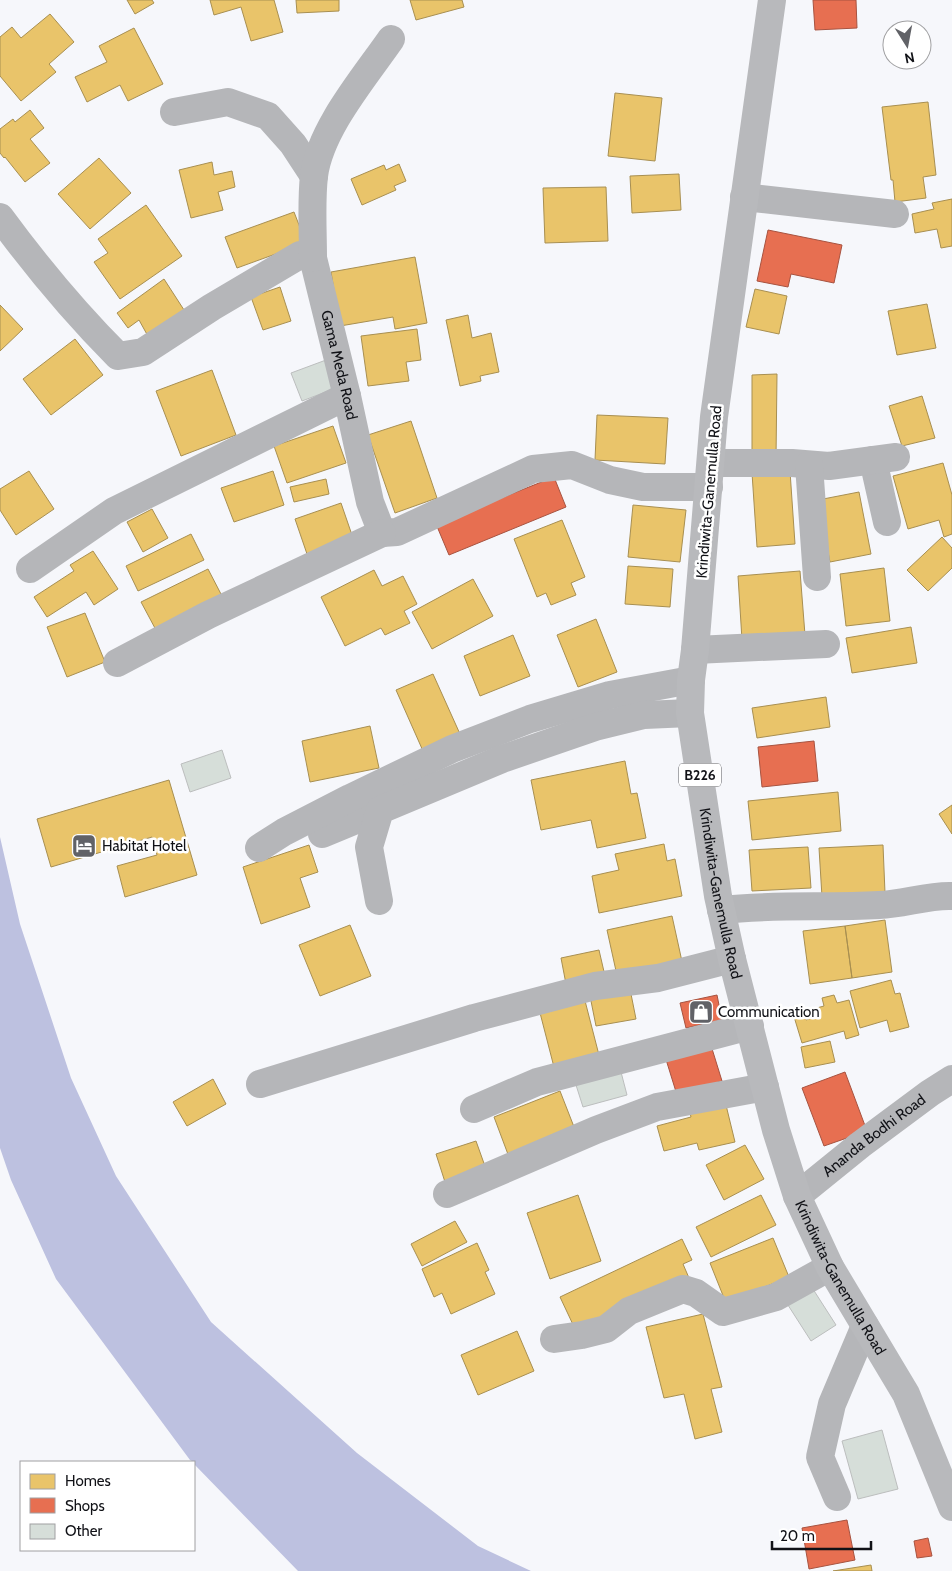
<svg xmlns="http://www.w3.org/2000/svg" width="952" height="1571" viewBox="0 0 952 1571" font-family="Cabin,sans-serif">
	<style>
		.water { fill: #bdc1e0 }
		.homes { fill: #e9c46a; stroke: #a88f51 }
		.shops { fill: #e76f51; stroke: #a75340 }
		.building { fill: #d6ded9; stroke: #bcbebe }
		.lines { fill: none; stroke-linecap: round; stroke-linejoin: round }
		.minor { stroke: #b5b6b9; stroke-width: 28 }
		.major { stroke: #b8b9bc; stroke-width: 28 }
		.labels { text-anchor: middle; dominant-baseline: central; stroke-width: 5; stroke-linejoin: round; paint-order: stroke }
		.shield { fill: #fff; stroke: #58595d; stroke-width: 1 }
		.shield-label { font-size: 14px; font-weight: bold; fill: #111217 }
		.street-label { font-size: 15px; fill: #111217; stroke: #fff }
		.poi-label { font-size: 15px; fill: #111217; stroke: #fff; text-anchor: start }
	</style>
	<rect width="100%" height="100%" fill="#f6f7fb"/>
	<!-- water -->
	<path class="water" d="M0,837L20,924L71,1078L116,1176L211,1322L357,1453L478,1546L531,1571H298L194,1464V1462L190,1460L56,1279L11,1180L0,1148Z"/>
	<!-- homes -->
	<path class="homes" d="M127,0H152L154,3L135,14Z
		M210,0H274L283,32L251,41L241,7L214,15Z
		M296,0H339V11L297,13Z
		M410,0H462L464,7L416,20Z
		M50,14L74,42L49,64L56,72L21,101L0,76V37L12,27L21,38Z
		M134,28L163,84L128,101L120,85L87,102L75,77L107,62L99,46Z
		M615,93L662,98L655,161L608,156Z
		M928,102L936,175L923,177L926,198L895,202L893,180H891L882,107Z
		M30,110L44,128L30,139L50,163L25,182L5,157L4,158L0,153V129L13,119L15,122Z
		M99,158L131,193L90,229L58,194Z
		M212,162L214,175L232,171L235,187L218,192L223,210L191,218L179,170Z
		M399,164L406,181L394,186L396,190L362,205L351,179L384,165L386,170Z
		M679,174L681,210L632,213L630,176Z
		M606,187L608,241L545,243L543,188Z
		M952,199V246L941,248L937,229L915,233L912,214L934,209L932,203Z
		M146,205L182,256L120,299L94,262L108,253L98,239Z
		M294,212L306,243L237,268L225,237Z
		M415,257L427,323L395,329L393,317L340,326L331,272Z
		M164,279L186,313L149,338L139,320L128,328L117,313Z
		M280,287L291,321L263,330L251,297Z
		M755,289L787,296L779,334L746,327Z
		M927,304L936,348L897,355L888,311Z
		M0,305L23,329L0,351Z
		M468,315L472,338L491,333L499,372L480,376L481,381L460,386L446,320Z
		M417,329L421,360L406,362L409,381L368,386L361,336Z
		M75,339L103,375L51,415L23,379Z
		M212,370L236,435L181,456L156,391Z
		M777,374L776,458H752V375Z
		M922,396L935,438L902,446L889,406Z
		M597,415L668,418L665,464L595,460Z
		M411,421L437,498L395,513L368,435Z
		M333,426L346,463L287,483L274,446Z
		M943,463L952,495V534L944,537L939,520L908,529L893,476Z
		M29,471L54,509L16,535L0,510V489Z
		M273,471L284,505L234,522L221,488Z
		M790,471L795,544L757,547L752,473Z
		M326,479L329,494L294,502L290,487Z
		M859,492L871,554L830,562L818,500Z
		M341,503L353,538L307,554L295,519Z
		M633,505L686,510L680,562L628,557Z
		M152,509L168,538L143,552L127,522Z
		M562,520L585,577L571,583L576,595L551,605L546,593L537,597L514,539Z
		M191,534L204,560L138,591L126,566Z
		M942,537L952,548V568L928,591L907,570Z
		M93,551L118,589L94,605L86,592L47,617L34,597L74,571L70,565Z
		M628,566L673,569L670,607L625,604Z
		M884,568L890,621L846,626L840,574Z
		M208,569L222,596L156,630L141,602Z
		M374,570L382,586L403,576L417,604L404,611L410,623L385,635L381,628L345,646L321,597Z
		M800,571L805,635L742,640L738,576Z
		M473,579L493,616L432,649L412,612Z
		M85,613L105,662L67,677L47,627Z
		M596,619L617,672L578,687L557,635Z
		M911,627L917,663L852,673L846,638Z
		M513,635L530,676L480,696L464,656Z
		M433,674L460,734L423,751L396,690Z
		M826,697L830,727L757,738L752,708Z
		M370,726L379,768L310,782L302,741Z
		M625,761L631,794L637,793L646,838L597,848L591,820L541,830L531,780Z
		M169,780L197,875L125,897L117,866L157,855L152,837L51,867L37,819Z
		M838,792L841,831L752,840L748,801Z
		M952,805V834L939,814Z
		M664,844L667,861L675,859L682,896L599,913L592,876L619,870L615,854Z
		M309,845L318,872L300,878L310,907L261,924L243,867Z
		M883,845L885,893L822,897L819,848Z
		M808,847L811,888L752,891L749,850Z
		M672,916L683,966L618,980L607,930Z
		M885,920L892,972L852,978L845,926Z
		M350,925L371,976L320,996L299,945Z
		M845,926L852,978L810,984L803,931Z
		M599,950L605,976L566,984L561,958Z
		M891,980L895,994L900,993L909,1027L890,1032L887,1020L860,1028L850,991Z
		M630,989L636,1019L596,1026L590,996Z
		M583,993L600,1059L555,1071L538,1005Z
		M834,995L837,1003L849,1000L859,1035L846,1039L844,1031L802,1043L792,1010L802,1007L806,1020L815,1017L813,1009L824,1006L822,998Z
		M830,1041L835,1062L805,1068L801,1047Z
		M213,1079L226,1104L187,1126L173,1102Z
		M560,1091L576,1132L509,1157L494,1117Z
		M725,1101L735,1142L699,1150L697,1143L664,1151L657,1126L691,1117L689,1109Z
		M476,1141L486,1169L445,1182L436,1154Z
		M745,1145L764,1179L724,1200L706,1165Z
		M578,1195L601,1261L550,1279L527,1213Z
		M761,1195L776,1225L711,1257L696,1227Z
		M455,1221L467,1242L422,1266L411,1244Z
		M773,1238L789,1277L726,1303L710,1263Z
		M682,1239L692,1260L683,1264L689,1278L576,1331L560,1297Z
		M477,1243L489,1270L485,1272L495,1294L451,1314L442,1293L434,1297L422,1269Z
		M703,1314L722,1387L711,1389L722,1432L695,1439L684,1394L664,1398L646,1327Z
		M517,1331L534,1371L478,1395L461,1355Z
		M871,1565L872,1571H833Z"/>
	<!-- shops -->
	<path class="shops" d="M813,0H856L857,28L815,30Z
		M768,230L842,245L834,283L791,274L788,287L757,281Z
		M554,477L566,507L449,555L436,524Z
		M814,741L818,781L762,787L758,747Z
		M717,995L722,1020L686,1028L680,1003Z
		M709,1039L722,1081L677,1095L664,1053Z
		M845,1072L867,1131L824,1146L802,1088Z
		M847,1520L855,1560L809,1569L802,1528Z
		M928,1538L932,1556L917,1558L914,1541Z"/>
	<!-- building -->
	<path class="building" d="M326,360L336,388L302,401L291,373Z
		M222,750L231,778L190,792L181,764Z
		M621,1072L627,1095L583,1107L576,1085Z
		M811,1286L836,1325L811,1341L786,1302Z
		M882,1430L898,1489L858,1499L842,1441Z"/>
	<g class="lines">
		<!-- minor -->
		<g class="minor">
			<path d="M174,112L228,102L268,116L293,144L314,176"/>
			<path d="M744,197L895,214"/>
			<path id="s1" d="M0,217C36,266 75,313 118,356L143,352L212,307L300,255L313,258L347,396L370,502L382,533L397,532L533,469L572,465L610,480L643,487H709"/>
			<path d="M313,258C313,232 311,201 314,176C320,129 364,78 391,39"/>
			<path d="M873,460L887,522"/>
			<path d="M711,463H792L829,466L896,457"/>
			<path d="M809,465L817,577"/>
			<path d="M30,569L114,511L347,396"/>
			<path d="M695,650L826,644"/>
			<path d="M117,663L208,615L382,533"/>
			<path d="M322,834L380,810"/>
			<path d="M259,848L284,832L350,798L452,749L530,719L610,695L691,680"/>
			<path d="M379,901L369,847L380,810L502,759L595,727L644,715L690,713"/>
			<path d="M721,910C774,904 827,908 879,905C904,904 928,895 952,896"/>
			<path d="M260,1084L474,1018L595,986L658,978L732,959"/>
			<path d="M474,1109L537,1082L750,1026"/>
			<path d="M447,1194L596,1130L657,1107L765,1087"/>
			<path id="s2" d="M797,1196L860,1145L930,1093L952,1079"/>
			<path d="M554,1339L582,1335L606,1329L629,1311L683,1289L696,1293L723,1312L776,1297L830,1267"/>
			<path d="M837,1497L820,1457L832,1404L865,1326"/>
		</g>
		<!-- major -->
		<path class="major" id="s3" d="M772,0L714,417L695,650L691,680L690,713L718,896L732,959L776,1130L797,1196L830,1267L906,1394L952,1507"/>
	</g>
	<!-- icons -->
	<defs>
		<symbol id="hotel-square" viewBox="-11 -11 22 22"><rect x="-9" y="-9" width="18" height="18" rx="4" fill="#616267" stroke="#fff"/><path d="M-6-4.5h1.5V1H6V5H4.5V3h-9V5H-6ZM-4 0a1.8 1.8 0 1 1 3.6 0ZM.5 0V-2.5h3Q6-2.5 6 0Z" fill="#fff"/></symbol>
		<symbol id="shop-square" viewBox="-11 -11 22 22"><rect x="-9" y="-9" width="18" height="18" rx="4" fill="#616267" stroke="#fff"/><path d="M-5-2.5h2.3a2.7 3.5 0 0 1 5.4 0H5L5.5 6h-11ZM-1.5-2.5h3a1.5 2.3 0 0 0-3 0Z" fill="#fff"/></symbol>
	</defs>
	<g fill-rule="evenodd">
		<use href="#hotel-square" x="70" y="832" width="28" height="28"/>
		<use href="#shop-square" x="687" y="998" width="28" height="28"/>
	</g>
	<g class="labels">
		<!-- shield labels -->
		<rect class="shield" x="679" y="763.5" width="42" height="23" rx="4"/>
		<g class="shield-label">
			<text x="700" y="775">B226</text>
		</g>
		<!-- street labels -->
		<g class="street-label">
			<text stroke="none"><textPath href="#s1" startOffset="516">Gama Meda Road</textPath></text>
			<text transform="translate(709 492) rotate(-85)">Krindiwita-Ganemulla Road</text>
			<text stroke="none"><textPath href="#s3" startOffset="901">Krindiwita-Ganemulla Road</textPath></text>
			<text stroke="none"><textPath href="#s2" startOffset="98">Ananda Bodhi Road</textPath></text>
			<text stroke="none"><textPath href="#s3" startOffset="1306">Krindiwita-Ganemulla Road</textPath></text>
		</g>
		<!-- poi labels -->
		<g class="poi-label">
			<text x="102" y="846">Habitat Hotel</text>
			<text x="718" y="1012">Communication</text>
		</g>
	</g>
	<!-- legend -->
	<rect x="20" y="1461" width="175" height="90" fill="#ffffff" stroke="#a0a0a2"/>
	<rect x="30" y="1474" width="25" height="15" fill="#e9c46a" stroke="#a0a0a2"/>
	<text x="65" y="1486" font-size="15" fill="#111217">Homes</text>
	<rect x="30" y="1498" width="25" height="15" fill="#e76f51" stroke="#a0a0a2"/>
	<text x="65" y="1511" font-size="15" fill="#111217">Shops</text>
	<rect x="30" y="1524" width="25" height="15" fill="#d6ded9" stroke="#a0a0a2"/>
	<text x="65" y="1536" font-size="15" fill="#111217">Other</text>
	<!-- north arrow -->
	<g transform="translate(907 45) rotate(169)"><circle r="24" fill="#ffffff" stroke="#a0a0a2"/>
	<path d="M0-4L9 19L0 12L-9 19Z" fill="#616267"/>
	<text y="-8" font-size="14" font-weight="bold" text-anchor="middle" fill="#111217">N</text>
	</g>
	<!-- scale -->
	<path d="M772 1541v8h99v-8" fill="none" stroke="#111217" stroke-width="2.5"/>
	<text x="780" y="1541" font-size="15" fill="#111217" stroke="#ffffff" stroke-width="4" paint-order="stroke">20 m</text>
</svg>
